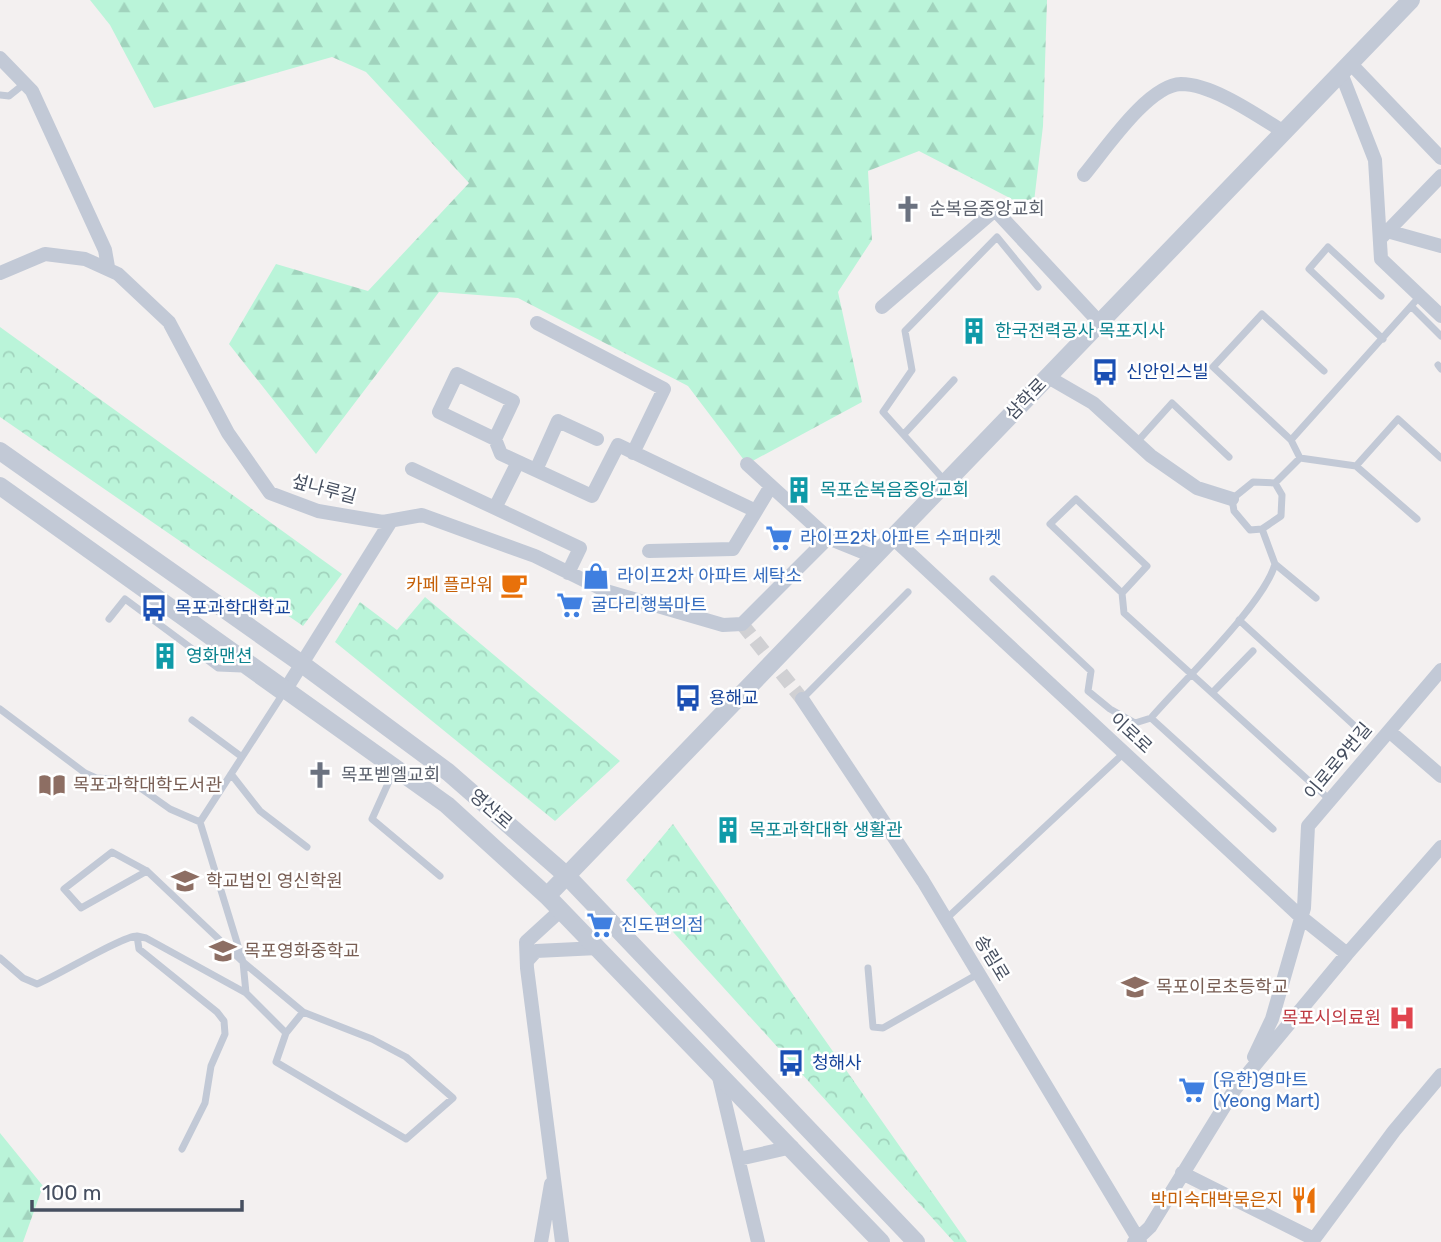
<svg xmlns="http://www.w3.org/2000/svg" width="1441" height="1242" viewBox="0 0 1441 1242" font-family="Rubik,'Noto Sans KR',sans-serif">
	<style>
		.forest { fill: url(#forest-firs) }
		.park { fill: url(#park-crowns) }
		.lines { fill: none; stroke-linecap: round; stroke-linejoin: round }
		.minor-tunnel { stroke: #d0d0d3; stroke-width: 14; stroke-dasharray: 14 7; stroke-linecap: butt }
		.service { stroke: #c2c9d6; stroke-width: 7 }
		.minor { stroke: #c2c9d6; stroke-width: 14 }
		.tertiary { stroke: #c2c9d6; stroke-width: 18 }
		.labels { text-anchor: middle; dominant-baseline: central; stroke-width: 5; stroke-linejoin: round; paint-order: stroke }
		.worship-label { font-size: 18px; fill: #5b616d; stroke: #fff; text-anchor: start }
		.culture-label { font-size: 18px; fill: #0d838f; stroke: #fff; text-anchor: start }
		.transit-label { font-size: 18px; fill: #164399; stroke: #fff; text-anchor: start }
		.street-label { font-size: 18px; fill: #464f60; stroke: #fff }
		.shop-label { font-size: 18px; fill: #366cbe; stroke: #fff; text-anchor: start }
		.food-label { font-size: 18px; fill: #c56008; stroke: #fff; text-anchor: end }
		.education-label { font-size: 18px; fill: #785e54; stroke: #fff; text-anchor: start }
		.health-label { font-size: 18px; fill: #be3a42; stroke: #fff; text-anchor: end }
	</style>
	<defs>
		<pattern id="forest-firs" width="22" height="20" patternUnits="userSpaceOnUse" patternTransform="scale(1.75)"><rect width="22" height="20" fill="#baf4d9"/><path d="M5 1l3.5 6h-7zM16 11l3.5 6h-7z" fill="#a1d3bd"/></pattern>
		<pattern id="park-crowns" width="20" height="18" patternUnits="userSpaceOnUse" patternTransform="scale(1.75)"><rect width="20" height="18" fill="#baf4d9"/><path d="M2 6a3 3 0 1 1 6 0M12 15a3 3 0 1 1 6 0" fill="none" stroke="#a1d3bd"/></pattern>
	</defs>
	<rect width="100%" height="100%" fill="#f3f0f0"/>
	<!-- forest -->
	<path class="forest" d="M90,0H1047L1043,126L1033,210L919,151L868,171L872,240L838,292L862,402L747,464L688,386L518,298L439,292L316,454L229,344L276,264L368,291L469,183L366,72L332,57L154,108L110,25Z
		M0,1133L43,1186L23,1242H0Z"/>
	<!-- park -->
	<path class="park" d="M0,327L342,574L303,626L0,417Z
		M425,597L620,761L555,821L335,642L360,602L397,630Z
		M673,824L967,1242H954L626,880Z"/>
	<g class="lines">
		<!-- minor-tunnel -->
		<path class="minor-tunnel" d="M742,624L802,699"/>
		<!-- service -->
		<path class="service" d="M0,95L9,96L24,84
			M1381,296L1328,247L1309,269L1383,339
			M1411,306L1441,336
			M1438,365L1441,369
			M1324,371L1262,314L1213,367L1291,440L1420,296
			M904,434L954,380
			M1291,440L1300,458L1356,466L1398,419L1441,458
			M1137,442L1172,403L1229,457
			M1356,466L1417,519
			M946,482L883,412L912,370L905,331L997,237L1038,287
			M1275,483L1253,482L1232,499L1234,511L1250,530L1262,529L1281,516L1282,495L1275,483L1300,458
			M1262,529L1275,564L1316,598
			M993,579L1091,671L1088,691L1110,709L1135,723L1151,718C1182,682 1264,604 1275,564
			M1122,593L1147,566L1076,499L1050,524L1122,593L1124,613L1330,800
			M109,619L125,599L218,668L242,669L281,697
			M1239,620L1357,728
			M1213,692L1253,651
			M802,699L908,592
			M0,709L85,773L96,778L129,780L170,809L200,822L286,689
			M1151,718L1273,829
			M192,720L242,757
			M395,768L372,819L440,876
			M231,774L260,811L307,847
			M200,822L243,962L246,993L286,1033L276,1062L406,1139L453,1098L406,1057L372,1039L303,1012L286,1033
			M147,871L81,908L64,889L112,852L147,871L243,962L303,1012
			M946,919L1124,753
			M0,958L23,978L37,984C59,975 122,936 137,936
			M868,968L873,1027L883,1028L978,974
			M182,1149L205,1103L211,1066L225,1034L224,1021L217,1012L139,949L137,936L146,938L246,993"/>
		<!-- minor -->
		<path class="minor" d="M0,58L32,91L105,250L108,267
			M1350,63L1441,158
			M1341,73L1375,160L1381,259L1441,316
			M1084,175C1105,150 1148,85 1181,84C1213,84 1258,116 1284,132
			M1387,231L1441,246
			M1380,239L1441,176
			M0,273L45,254L85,259L118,274L169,322L228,433L270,493L318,511L383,522L422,515L535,556L606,591L723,625L742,624L828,538L875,557
			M882,307L995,210L1100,323
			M537,323L664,389L633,453
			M1048,377L1093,403L1151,456L1197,488L1232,499
			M495,439L513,401L457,374L439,412L495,439L501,454L592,496L618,445L756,511
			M747,464L828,538
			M412,469L495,508L518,462
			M536,470L558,421L597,439
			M495,508L580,548L568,573
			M893,538L1301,917L1347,954L1235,1089L1150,1227L1134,1242
			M649,551L733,549L771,486
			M286,689L391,521
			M802,699L923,881L1140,1242
			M1389,731L1441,776
			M561,910L526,942L527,968L562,1242
			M1347,954L1441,847
			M527,961L536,951L598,948
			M1254,1057L1272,1019L1304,908L1308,826L1441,670
			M718,1073L758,1242
			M739,1159L792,1147
			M1182,1173L1314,1239L1394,1131L1441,1075
			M541,1242L551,1184"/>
		<!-- tertiary -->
		<path class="tertiary" d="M0,451L302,664L448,772L566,875L916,1242
			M0,486L447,805L547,896L881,1242
			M547,896L1411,0"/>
	</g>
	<!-- icons -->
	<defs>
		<symbol id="church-bare" viewBox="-9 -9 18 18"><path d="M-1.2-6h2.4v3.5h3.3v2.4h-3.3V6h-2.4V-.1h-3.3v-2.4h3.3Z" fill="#6b7280" stroke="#fff" stroke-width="2.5" paint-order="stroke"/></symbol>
		<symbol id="building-bare" viewBox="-9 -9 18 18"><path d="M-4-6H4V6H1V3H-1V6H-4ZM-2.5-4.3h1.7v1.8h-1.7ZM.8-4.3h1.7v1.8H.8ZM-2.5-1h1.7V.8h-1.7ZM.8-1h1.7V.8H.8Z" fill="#0f9aa8" stroke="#fff" stroke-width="2.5" paint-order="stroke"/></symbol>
		<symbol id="bus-bare" viewBox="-9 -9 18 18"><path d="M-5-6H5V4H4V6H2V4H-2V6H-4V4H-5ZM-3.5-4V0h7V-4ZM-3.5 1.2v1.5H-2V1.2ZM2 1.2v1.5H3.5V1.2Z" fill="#1a4fb4" stroke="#fff" stroke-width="2.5" paint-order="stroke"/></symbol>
		<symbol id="supermarket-bare" viewBox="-9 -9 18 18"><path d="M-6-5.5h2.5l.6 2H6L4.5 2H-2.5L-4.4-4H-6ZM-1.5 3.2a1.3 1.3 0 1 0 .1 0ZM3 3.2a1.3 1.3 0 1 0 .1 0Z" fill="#3f7fe0" stroke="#fff" stroke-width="2.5" paint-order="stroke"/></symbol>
		<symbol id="shop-bare" viewBox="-9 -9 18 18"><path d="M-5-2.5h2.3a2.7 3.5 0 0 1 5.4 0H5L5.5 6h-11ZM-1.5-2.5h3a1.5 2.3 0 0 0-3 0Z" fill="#3f7fe0" stroke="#fff" stroke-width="2.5" paint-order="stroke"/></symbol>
		<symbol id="cafe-bare" viewBox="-9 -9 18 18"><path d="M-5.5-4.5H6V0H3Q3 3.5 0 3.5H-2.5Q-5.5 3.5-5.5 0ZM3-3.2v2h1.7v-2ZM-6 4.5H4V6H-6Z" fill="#e8710a" stroke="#fff" stroke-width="2.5" paint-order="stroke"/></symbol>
		<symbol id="library-bare" viewBox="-9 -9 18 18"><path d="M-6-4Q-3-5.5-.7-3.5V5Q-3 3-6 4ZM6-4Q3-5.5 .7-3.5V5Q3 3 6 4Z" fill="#8d6e63" stroke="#fff" stroke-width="2.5" paint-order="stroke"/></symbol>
		<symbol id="school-bare" viewBox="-9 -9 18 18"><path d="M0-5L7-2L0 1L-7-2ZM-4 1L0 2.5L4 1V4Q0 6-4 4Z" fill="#8d6e63" stroke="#fff" stroke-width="2.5" paint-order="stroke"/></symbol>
		<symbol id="hospital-bare" viewBox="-9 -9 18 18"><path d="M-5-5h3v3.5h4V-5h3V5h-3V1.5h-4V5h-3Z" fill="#e0444e" stroke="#fff" stroke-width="2.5" paint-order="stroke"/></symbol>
		<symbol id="restaurant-bare" viewBox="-9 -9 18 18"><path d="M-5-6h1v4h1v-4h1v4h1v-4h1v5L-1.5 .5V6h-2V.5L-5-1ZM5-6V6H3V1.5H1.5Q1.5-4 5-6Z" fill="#e8710a" stroke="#fff" stroke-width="2.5" paint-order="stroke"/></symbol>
	</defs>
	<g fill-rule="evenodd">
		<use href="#church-bare" x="889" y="190" width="38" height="38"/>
		<use href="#building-bare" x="955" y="312" width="38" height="38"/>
		<use href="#bus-bare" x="1086" y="353" width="38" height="38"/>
		<use href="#building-bare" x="780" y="471" width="38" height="38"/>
		<use href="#supermarket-bare" x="760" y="519" width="38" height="38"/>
		<use href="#shop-bare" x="577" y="557" width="38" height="38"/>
		<use href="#cafe-bare" x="495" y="566" width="38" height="38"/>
		<use href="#supermarket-bare" x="551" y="586" width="38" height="38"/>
		<use href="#bus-bare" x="135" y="589" width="38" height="38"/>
		<use href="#building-bare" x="146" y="637" width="38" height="38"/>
		<use href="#bus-bare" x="669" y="679" width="38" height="38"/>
		<use href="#church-bare" x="301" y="756" width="38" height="38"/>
		<use href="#library-bare" x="33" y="766" width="38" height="38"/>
		<use href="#building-bare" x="709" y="811" width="38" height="38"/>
		<use href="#school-bare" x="166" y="862" width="38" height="38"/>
		<use href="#supermarket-bare" x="581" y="906" width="38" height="38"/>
		<use href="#school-bare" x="204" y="932" width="38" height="38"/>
		<use href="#school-bare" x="1116" y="968" width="38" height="38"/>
		<use href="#hospital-bare" x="1383" y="999" width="38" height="38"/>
		<use href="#bus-bare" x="772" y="1044" width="38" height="38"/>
		<use href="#supermarket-bare" x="1173" y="1071" width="38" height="38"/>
		<use href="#restaurant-bare" x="1285" y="1181" width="38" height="38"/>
	</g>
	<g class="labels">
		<!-- worship labels -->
		<g class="worship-label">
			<text x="929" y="209">순복음중앙교회</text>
			<text x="341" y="775">목포벧엘교회</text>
		</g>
		<!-- culture labels -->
		<g class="culture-label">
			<text x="995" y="331">한국전력공사 목포지사</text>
			<text x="820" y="490">목포순복음중앙교회</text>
			<text x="186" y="656">영화맨션</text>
			<text x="749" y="830">목포과학대학 생활관</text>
		</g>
		<!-- transit labels -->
		<g class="transit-label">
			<text x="1126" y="372">신안인스빌</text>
			<text x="175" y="608">목포과학대학교</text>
			<text x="709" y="698">용해교</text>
			<text x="812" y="1063">청해사</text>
		</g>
		<!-- street labels -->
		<g class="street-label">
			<text transform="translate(1026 399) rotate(-46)">삼학로</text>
			<text transform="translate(324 489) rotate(15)">섶나루길</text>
			<text transform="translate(1131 733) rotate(43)">이로로</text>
			<text transform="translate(1338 761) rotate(-50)">이로로9번길</text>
			<text transform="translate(491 809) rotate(41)">영산로</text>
			<text transform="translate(992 958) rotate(59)">송림로</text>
		</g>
		<!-- shop labels -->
		<g class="shop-label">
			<text x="800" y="538">라이프2차 아파트 수퍼마켓</text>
			<text x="617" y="576">라이프2차 아파트 세탁소</text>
			<text x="591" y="605">굴다리행복마트</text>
			<text x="621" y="925">진도편의점</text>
			<text x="1213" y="1080">(유한)영마트<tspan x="1213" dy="21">(Yeong Mart)</tspan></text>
		</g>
		<!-- food labels -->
		<g class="food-label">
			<text x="493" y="585">카페 플라워</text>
			<text x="1283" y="1200">박미숙대박묵은지</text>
		</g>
		<!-- education labels -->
		<g class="education-label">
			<text x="73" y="785">목포과학대학도서관</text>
			<text x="206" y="881">학교법인 영신학원</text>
			<text x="244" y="951">목포영화중학교</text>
			<text x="1156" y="987">목포이로초등학교</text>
		</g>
		<!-- health labels -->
		<g class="health-label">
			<text x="1381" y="1018">목포시의료원</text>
		</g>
	</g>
	<!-- scale -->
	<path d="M32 1200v10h210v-10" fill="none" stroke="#464f60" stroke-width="3.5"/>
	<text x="42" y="1200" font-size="21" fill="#464f60" stroke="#ffffff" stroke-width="5" paint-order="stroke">100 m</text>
</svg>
